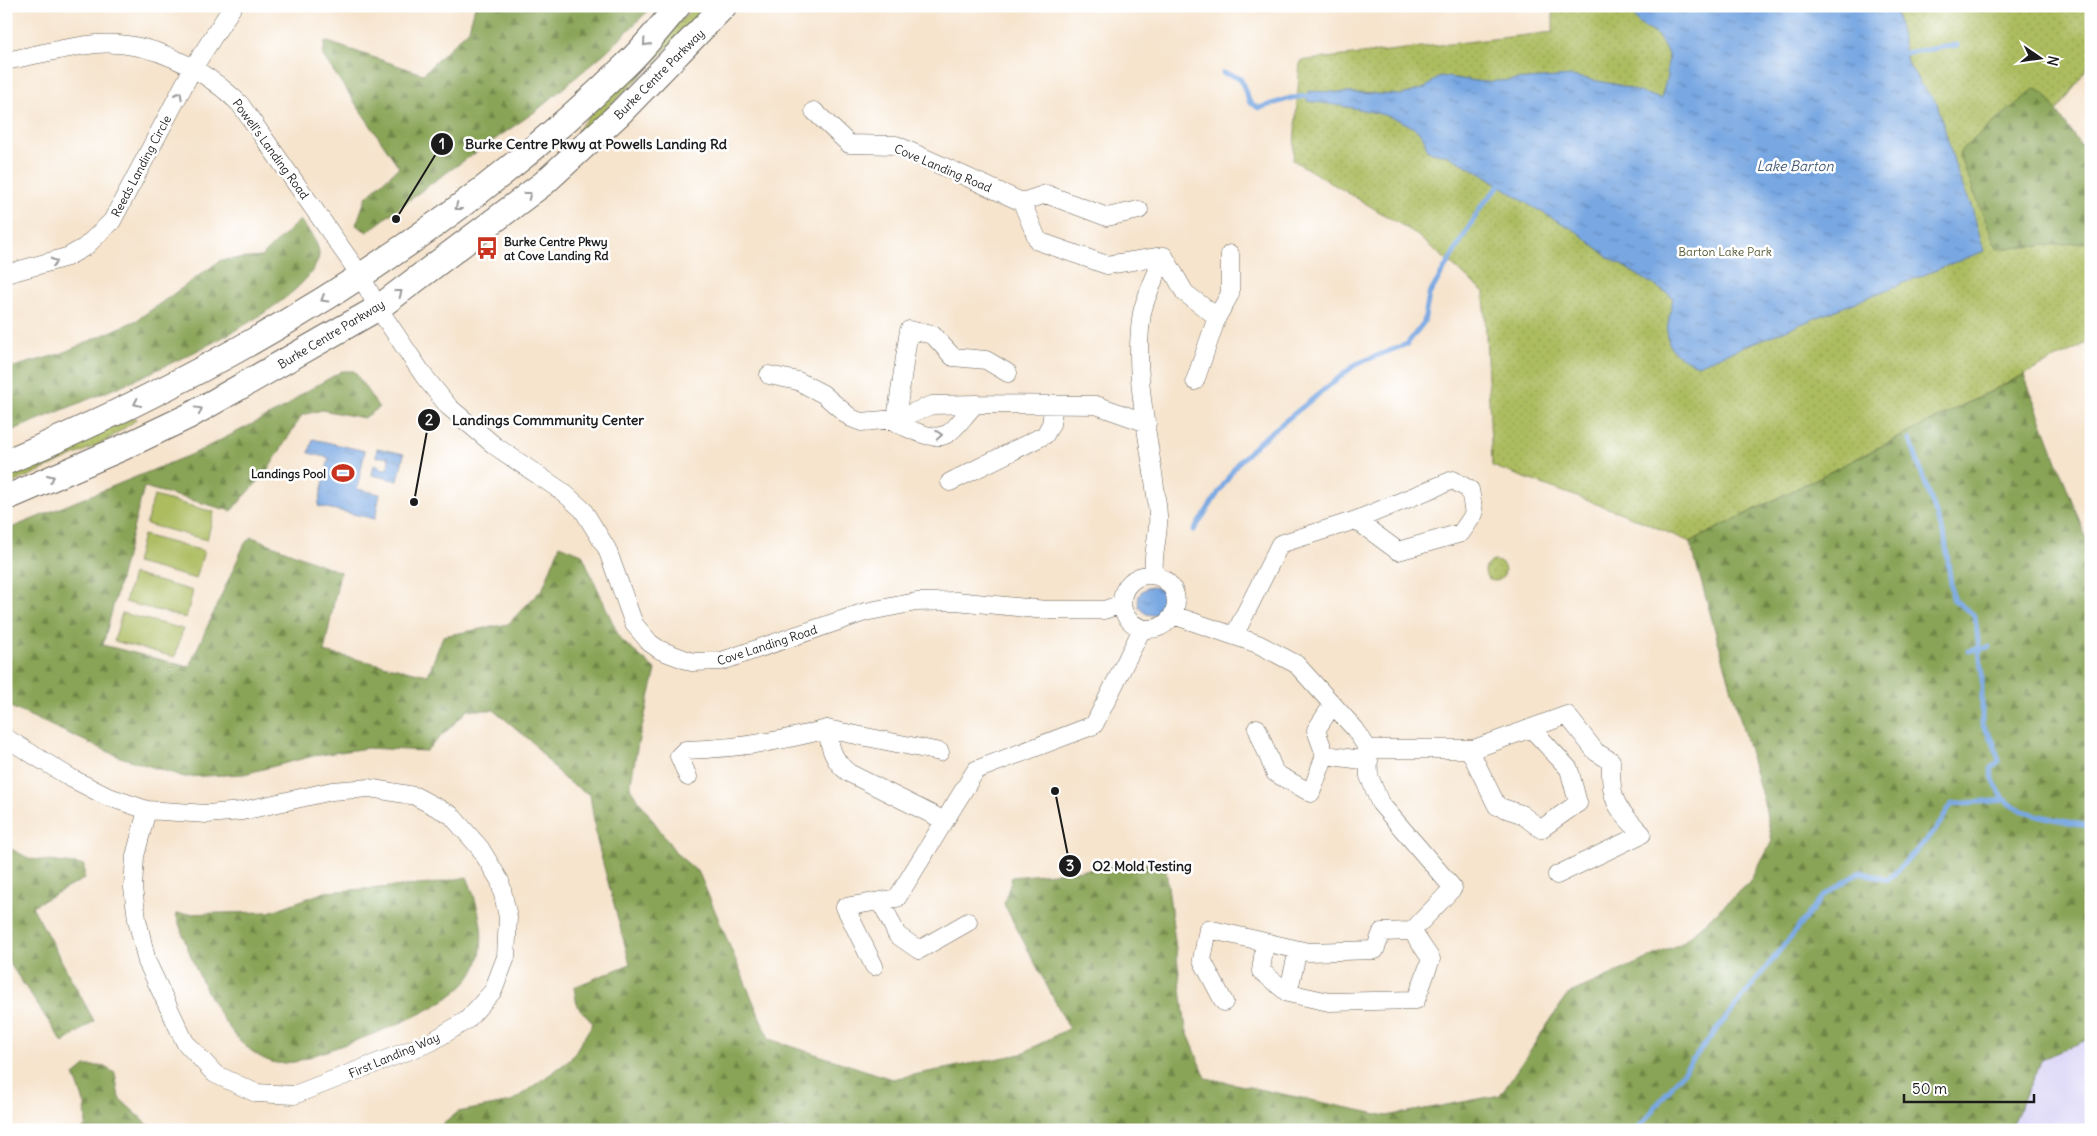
<svg xmlns="http://www.w3.org/2000/svg" width="2097" height="1136" viewBox="0 0 2097 1136" font-family="Delius,sans-serif">
	<style>
		.built { fill: #dbd6f7 }
		.green { fill: url(#green-dots); stroke: #646c3e }
		.forest { fill: url(#forest-firs); stroke: #526039 }
		.pitch { fill: #acbc5f; stroke: #646c3e }
		.water { fill: url(#water-ripples); stroke: #4a627f }
		.lines { fill: none; stroke-linecap: round; stroke-linejoin: round }
		.stream { stroke: #78a7e2; stroke-width: 5 }
		.minor-casing { stroke: #68625a; stroke-width: 19 }
		.secondary-casing { stroke: #68625a; stroke-width: 27 }
		.minor { stroke: #fff; stroke-width: 18 }
		.secondary { stroke: #fff; stroke-width: 25 }
		.oneway { stroke: #999 }
		.labels { text-anchor: middle; dominant-baseline: central; stroke-width: 5; stroke-linejoin: round; paint-order: stroke }
		.street-label { font-size: 12px; fill: #1c1c1c; stroke: #fff }
		.poi-label { font-size: 12px; font-weight: bold; fill: #1c1c1c; stroke: #fff; text-anchor: start }
		.park-label { font-size: 12px; fill: #565c37; stroke: #fff }
		.water-label { font-size: 14px; font-style: italic; fill: #455b75; stroke: #fff }
		.leader { fill: none; stroke: #1c1c1c; stroke-width: 2 }
		.callout-dot { fill: #1c1c1c; stroke: #fff; stroke-width: 2 }
		.mark-label { font-size: 15px; text-anchor: middle; font-weight: bold; fill: #fff }
		.callout-label { font-size: 14px; text-anchor: middle; font-weight: bold; fill: #1c1c1c; stroke: #fff; stroke-width: 5; stroke-linejoin: round; paint-order: stroke }
	</style>
	<defs>
		<pattern id="green-dots" width="8" height="8" patternUnits="userSpaceOnUse" patternTransform="scale(1.25)"><rect width="8" height="8" fill="#acbc5f"/><path d="M2 2h.1M6 6h.1" fill="none" stroke="#93a152" stroke-width="1.8" stroke-linecap="round"/></pattern>
		<pattern id="forest-firs" width="22" height="20" patternUnits="userSpaceOnUse" patternTransform="scale(1.25)"><rect width="22" height="20" fill="#89a456"/><path d="M5 1l3.5 6h-7zM16 11l3.5 6h-7z" fill="#6f8546"/></pattern>
		<pattern id="water-ripples" width="26" height="14" patternUnits="userSpaceOnUse" patternTransform="scale(1.25)"><rect width="26" height="14" fill="#78a7e2"/><path d="M2 4q2-2 4 0t4 0M15 11q2-2 4 0t4 0" fill="none" stroke="#6287b6"/></pattern>
	</defs>
	<rect width="100%" height="100%" fill="#fff"/>
	<filter id="ink" filterUnits="userSpaceOnUse"><feTurbulence type="fractalNoise" baseFrequency=".02" numOctaves="2"/><feDisplacementMap in="SourceGraphic" scale="10" xChannelSelector="R" yChannelSelector="G"/><feConvolveMatrix kernelMatrix="1 2 1 2 8 2 1 2 1" color-interpolation-filters="sRGB"/></filter>
	<filter id="wash" filterUnits="userSpaceOnUse"><feTurbulence type="fractalNoise" baseFrequency=".0096" numOctaves="4" result="noise"/><feDisplacementMap in="SourceGraphic" scale="20" xChannelSelector="R" yChannelSelector="G"/><feGaussianBlur stdDeviation="1.12" result="paint"/><feColorMatrix in="noise" values="0 0 0 0 0 0 0 0 0 0 0 0 0 0 0 0 0 1.4 0 .05"/><feComposite in="paint" operator="in"/></filter>
	<g filter="url(#wash)">
		<rect width="100%" height="100%" fill="#f6e4cd"/>
		<!-- built -->
		<path class="built" d="M2091,1038V1130H2009L2042,1059Z"/>
		<!-- green -->
		<path class="green" d="M695,6H708L635,82L580,133L577,131L600,102Z
			M1553,6H2091V62L2050,122L2091,180V341L1690,542L1627,515L1492,466L1484,292L1413,232L1293,160L1300,61L1553,32Z
			M135,417L136,420L104,442L6,486V474Z
			M1485 571a10 10 0 1 1 20 0a10 10 0 1 1-20 0Z"/>
		<!-- forest -->
		<path class="forest" d="M475,6H653L607,51L536,111L433,182L367,232L356,225L366,197L399,167L323,56L325,41L423,74L469,29Z
			M2034,89L2044,93L2079,143L2091,151V242L1997,249L1959,155L1962,149Z
			M300,220C308,231 323,246 318,260C294,324 72,405 6,433V369L60,354L137,320L221,260L261,257Z
			M342,371H354L379,408L364,418L322,410L302,415L266,473L231,511L144,487L103,645L189,667L245,543L252,537L340,572L324,652L428,675L443,636L508,624L543,588L560,545L582,554L620,639L656,670L638,743L630,788L677,854L699,873L769,1039L892,1079L1021,1054L1069,1028L1004,904L1012,877L1165,862L1186,1029L1206,1078L1387,1116L1500,1095L1568,994L1682,943L1749,883L1772,841L1764,803L1690,542L2024,375L2091,551V1038L2042,1059L2009,1130H436L458,1112L511,1102L570,1060L593,1023L577,1006L574,987L630,964L597,841L590,795L564,779L531,741L494,710H468L426,751L367,748L313,756L244,774L185,777L120,757L6,705V530L197,452L286,407L300,395Z
			M6,846L30,859L84,865V879L32,906L94,1021L63,1043L6,958Z
			M467,877C479,906 491,947 471,976C445,1015 340,1045 295,1062C289,1062 281,1064 276,1063C225,1052 190,959 176,914L269,912L325,892L431,884Z
			M85,1066H103L115,1073L119,1098L154,1130H82L86,1125L85,1105L74,1075Z"/>
		<!-- pitch -->
		<path class="pitch" d="M154,496L214,512L207,540L146,524Z
			M143,535L204,551L196,579L136,563Z
			M133,574L193,591L186,618L125,602Z
			M122,613L183,629L175,657L114,641Z"/>
		<!-- water -->
		<path class="water" d="M1628,6H1895L1907,62L1921,85L1937,103L1958,175L1972,208L1984,251L1698,365C1657,350 1667,332 1673,297L1607,256L1576,231L1531,206L1483,174L1446,155L1427,151C1426,146 1425,139 1422,136C1408,113 1334,105 1307,101L1308,91L1402,95L1425,88L1440,76L1483,82L1571,76L1619,85L1661,99L1667,76L1668,54L1658,36L1639,24Z
			M313,439L365,451L357,489L380,494L375,519L318,506L329,458L309,453Z
			M377,448L404,454L398,481L372,475L374,465L381,467L382,470L388,468L389,457H376Z
			M1138 601a14 14 0 1 1 28 0a14 14 0 1 1-28 0Z"/>
		<g class="lines">
			<!-- stream -->
			<path class="stream" d="M1905,53L1957,45
				M1223,73L1240,78L1250,103L1259,108L1291,98L1308,96
				M1910,440L1945,539L1953,599L1975,616L1982,674V725L1993,741L1999,761L1991,769C1992,783 2004,804 2018,809C2041,818 2067,821 2091,827
				M1194,530L1237,464L1259,442L1356,364L1407,344L1424,322L1429,295L1482,205L1499,186
				M1968,651L1989,647
				M1637,1130L1823,896L1860,872L1888,880L1935,831L1952,804L2006,800"/>
		</g>
	</g>
	<g filter="url(#ink)">
		<g class="lines">
			<defs>
				<path id="minor" d="M6,61C36,55 66,47 96,44C150,40 202,67 240,104L361,276L378,308L424,376L449,407L495,446L563,492L583,510L607,549L634,624L650,643L660,650L692,662L722,661L865,612L916,602L956,601L1046,610H1104L1122,604
					M814,111L849,144L896,145L1022,202L1038,241L1107,265L1164,256C1157,274 1146,294 1142,313C1131,380 1153,449 1158,515C1160,533 1150,561 1155,575
					M1022,202L1046,194L1107,217L1139,210
					M1164,256L1185,293L1217,317L1195,381
					M6,274L67,257L85,247L112,221L193,68L233,6
					M1217,317L1230,294V254
					M769,375L798,381L823,394L851,418L861,422L896,419L932,405L976,404L1096,405L1147,423
					M976,404C967,411 956,430 947,434C932,442 911,429 898,424L896,419L909,330L933,335L953,357L986,360L1008,373
					M950,482L1045,435L1051,424L1054,404
					M1122 602a27 27 0 1 1 54 0a27 27 0 1 1-54 0Z
					M1173,615L1258,644L1296,664L1355,729L1368,749L1369,776L1380,803L1453,888L1412,931L1382,932L1375,950L1308,952L1208,929L1202,960L1224,1002
					M1234,636L1280,544L1356,520L1398,551L1461,533L1474,514L1470,490L1453,480L1356,520
					M1257,728L1275,773L1311,793L1325,755L1369,761
					M6,738L71,778L106,796L147,810
					M1368,749H1474L1567,715L1596,752L1611,761C1610,800 1615,807 1642,834L1557,875
					M1469,749L1497,806L1521,814L1541,829L1578,803L1569,769L1531,728
					M940,752L827,729C830,748 833,761 849,773L945,821
					M1325,755L1316,730L1333,704
					M688,777L679,756L685,750C735,749 779,742 827,729
					M369,788L415,796L451,815L480,848L500,881L508,917L506,957L493,991L467,1020L431,1042L294,1095L256,1093L215,1074L185,1042L147,962L137,919L133,888L135,856L147,810L207,814L242,811L332,791Z
					M881,901L897,935L919,950L968,922
					M1265,943L1261,971L1288,993
					M1298,950L1288,993L1329,1002L1416,1000L1431,959L1412,931
					M874,966L845,907L897,898L976,770L1094,725L1142,629"/>
				<path id="secondary" d="M6,462C234,366 448,238 626,65C645,47 661,26 678,6
					M6,498L124,447L189,416L378,308L544,183L618,115L724,6"/>
			</defs>
			<!-- minor casing -->
			<use href="#minor" class="minor-casing"/>
			<!-- secondary casing -->
			<use href="#secondary" class="secondary-casing"/>
			<!-- minor -->
			<use href="#minor" class="minor"/>
			<!-- secondary -->
			<use href="#secondary" class="secondary"/>
		</g>
		<!-- one-way arrows -->
		<defs><path id="oneway-chevron" d="M-2-3.5L2.5 0L-2 3.5" fill="none" stroke-width="1.6" stroke-linecap="round" stroke-linejoin="round" transform="scale(1.25)"/></defs>
		<g class="oneway">
			<use href="#oneway-chevron" transform="translate(646 43) rotate(132)"/>
			<use href="#oneway-chevron" transform="translate(179 95) rotate(-61)"/>
			<use href="#oneway-chevron" transform="translate(528 195) rotate(-37)"/>
			<use href="#oneway-chevron" transform="translate(458 207) rotate(143)"/>
			<use href="#oneway-chevron" transform="translate(54 262) rotate(-17)"/>
			<use href="#oneway-chevron" transform="translate(399 293) rotate(-37)"/>
			<use href="#oneway-chevron" transform="translate(324 299) rotate(149)"/>
			<use href="#oneway-chevron" transform="translate(137 403) rotate(155)"/>
			<use href="#oneway-chevron" transform="translate(199 410) rotate(-29)"/>
			<use href="#oneway-chevron" transform="translate(939 435) rotate(-4)"/>
			<use href="#oneway-chevron" transform="translate(51 478) rotate(-23)"/>
		</g>
	</g>
	<!-- icons -->
	<defs>
		<symbol id="bus-bare" viewBox="-9 -9 18 18"><path d="M-5-6H5V4H4V6H2V4H-2V6H-4V4H-5ZM-3.5-4V0h7V-4ZM-3.5 1.2v1.5H-2V1.2ZM2 1.2v1.5H3.5V1.2Z" fill="#c8321e" stroke="#fff" stroke-width="2.5" paint-order="stroke"/></symbol>
		<symbol id="stadium-bare" viewBox="-9 -9 18 18"><path d="M0-5a6.5 5 0 1 0 0 10a6.5 5 0 1 0 0-10ZM-3.5-1.8h7v3.6h-7Z" fill="#c8321e" stroke="#fff" stroke-width="2.5" paint-order="stroke"/></symbol>
	</defs>
	<g fill-rule="evenodd">
		<use href="#bus-bare" x="471" y="232" width="32" height="32"/>
		<use href="#stadium-bare" x="327" y="457" width="32" height="32"/>
	</g>
	<g class="labels">
		<!-- street labels -->
		<g class="street-label">
			<text transform="translate(659 74) rotate(-45)">Burke Centre Parkway</text>
			<text transform="translate(271 149) rotate(54)">Powell's Landing Road</text>
			<text transform="translate(141 166) rotate(-62)">Reeds Landing Circle</text>
			<text transform="translate(943 168) rotate(23)">Cove Landing Road</text>
			<text transform="translate(331 334) rotate(-31)">Burke Centre Parkway</text>
			<text transform="translate(767 645) rotate(-18)">Cove Landing Road</text>
			<text transform="translate(394 1055) rotate(-23)">First Landing Way</text>
		</g>
		<!-- poi labels -->
		<g class="poi-label">
			<text x="504" y="241">Burke Centre Pkwy<tspan x="504" dy="14">at Cove Landing Rd</tspan></text>
			<text x="326" y="473" text-anchor="end">Landings Pool</text>
		</g>
		<!-- park labels -->
		<g class="park-label">
			<text x="1725" y="251">Barton Lake Park</text>
		</g>
		<!-- water labels -->
		<g class="water-label">
			<text x="1795" y="166">Lake Barton</text>
		</g>
	</g>
	<!-- callouts -->
	<path class="leader" d="M396 219L442 144M414 502L429 420M1055 791L1070 866"/>
	<g class="callout-dot">
		<circle cx="396" cy="219" r="5"/>
		<circle cx="414" cy="502" r="5"/>
		<circle cx="1055" cy="791" r="5"/>
		<circle cx="442" cy="144" r="12"/>
		<circle cx="429" cy="420" r="12"/>
		<circle cx="1070" cy="866" r="12"/>
	</g>
	<g class="mark-label">
		<text x="442" y="149">1</text>
		<text x="429" y="425">2</text>
		<text x="1070" y="871">3</text>
	</g>
	<g class="callout-label">
		<text x="596" y="149">Burke Centre Pkwy at Powells Landing Rd</text>
		<text x="548" y="425">Landings Commmunity Center</text>
		<text x="1142" y="871">O2 Mold Testing</text>
	</g>
	<!-- margin -->
	<rect width="2097" height="1136" fill="none" stroke="#fff" stroke-width="25"/>
	<!-- north arrow -->
	<g transform="translate(2040 58) rotate(103)" stroke="#ffffff" stroke-width="4" paint-order="stroke">
	<path d="M0-4L9 19L0 12L-9 19Z" fill="#1c1c1c"/>
	<text y="-8" font-size="14" font-weight="bold" text-anchor="middle" fill="#1c1c1c">N</text>
	</g>
	<!-- scale -->
	<path d="M1904 1094v8h130v-8" fill="none" stroke="#1c1c1c" stroke-width="2.5"/>
	<text x="1912" y="1094" font-size="15" fill="#1c1c1c" stroke="#ffffff" stroke-width="4" paint-order="stroke">50 m</text>
</svg>
